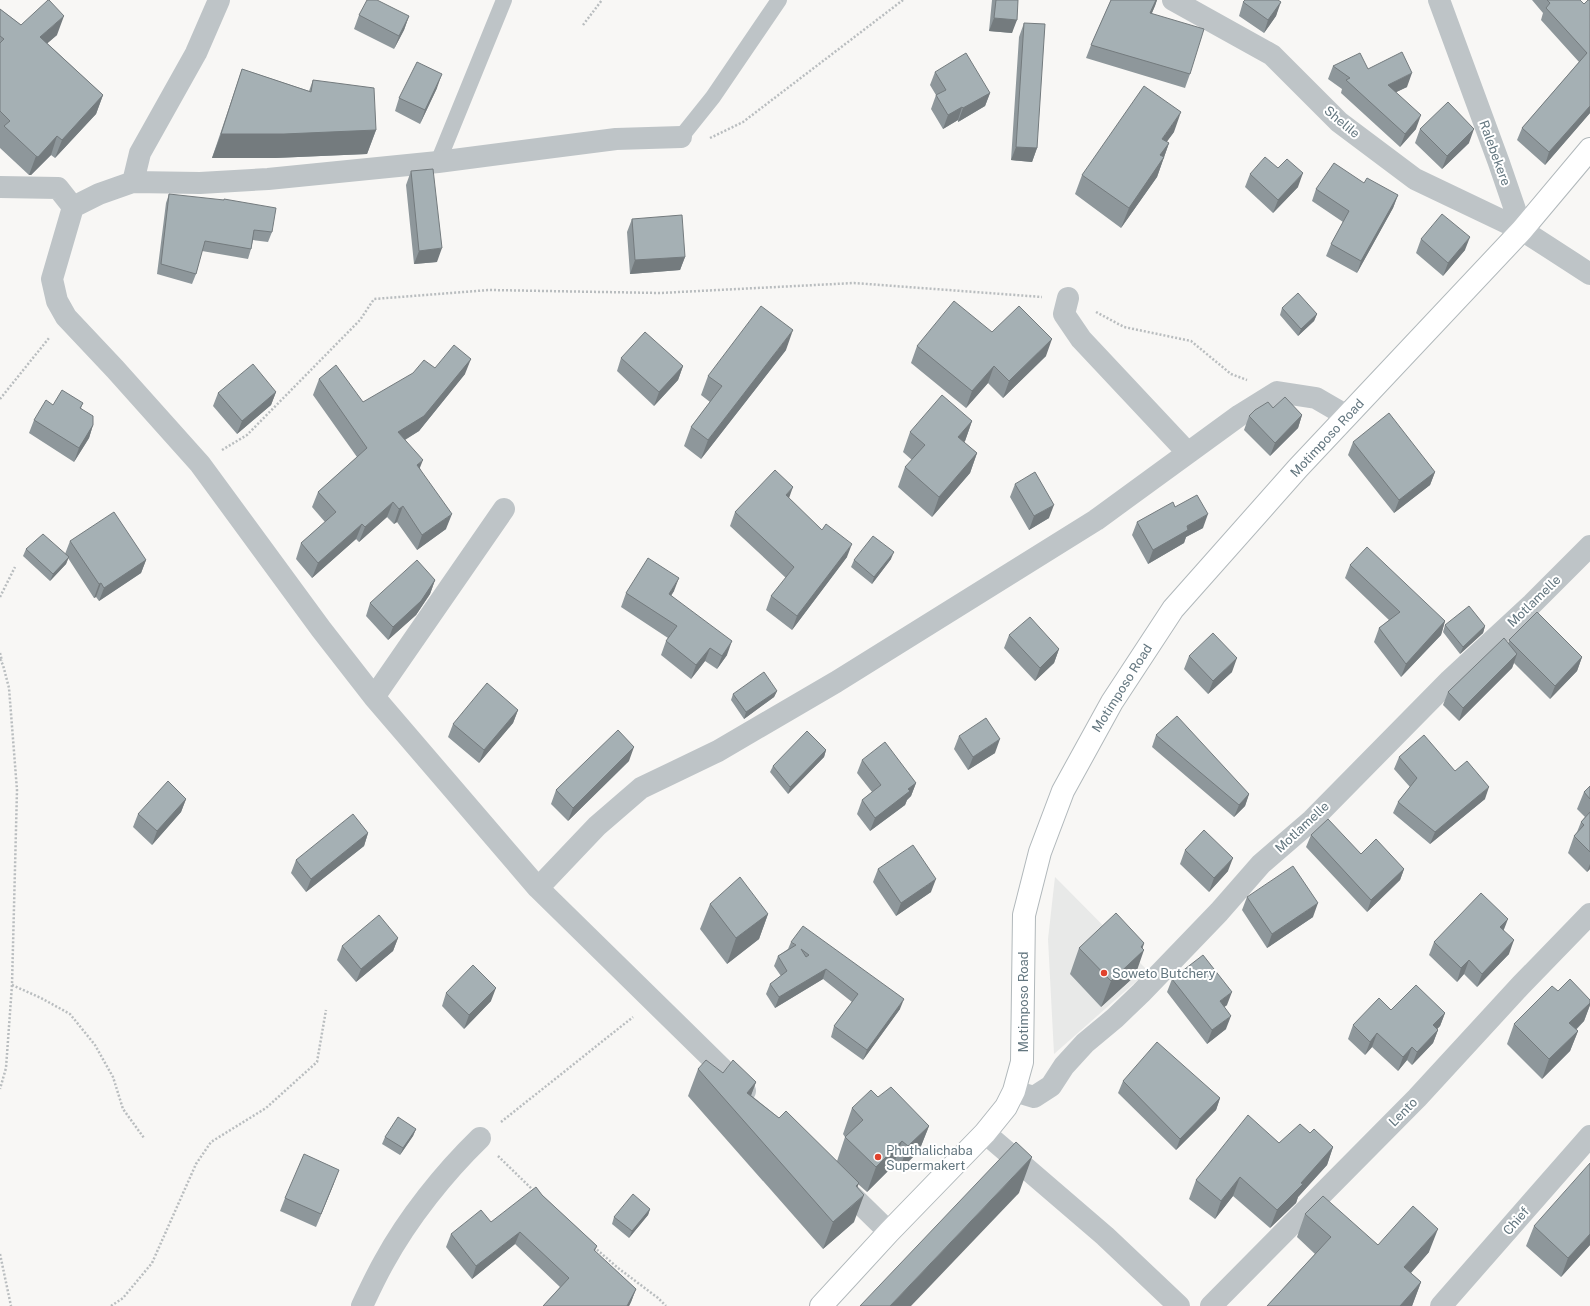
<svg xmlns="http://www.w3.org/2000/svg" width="1590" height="1306" viewBox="0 0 1590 1306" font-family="'Public Sans',sans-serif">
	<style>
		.built { fill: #e8e9e8 }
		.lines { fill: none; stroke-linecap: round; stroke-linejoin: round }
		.secondary-casing { stroke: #b1b8bb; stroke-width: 24 }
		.path { stroke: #b9bdbf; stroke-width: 2.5; stroke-dasharray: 2 2; stroke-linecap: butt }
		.lane { stroke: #bec4c7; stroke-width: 16 }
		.street { stroke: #bec4c7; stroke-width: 22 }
		.secondary { stroke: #fff; stroke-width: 22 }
		.wall { fill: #8e979b }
		.shaded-wall { fill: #747b7e }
		.building { fill: #a5b0b4; stroke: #747b7e; fill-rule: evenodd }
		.poi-dot { fill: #e0422d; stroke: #fff; stroke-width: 1.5 }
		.labels { text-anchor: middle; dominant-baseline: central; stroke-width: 4; stroke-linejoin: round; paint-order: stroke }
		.street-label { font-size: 13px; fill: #63767f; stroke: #fff }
		.poi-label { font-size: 13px; fill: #63767f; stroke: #fff; text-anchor: start }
	</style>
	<rect width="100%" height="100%" fill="#f8f7f5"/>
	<!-- built -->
	<path class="built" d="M1055,877L1148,971L1054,1054L1048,939Z"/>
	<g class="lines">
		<defs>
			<path id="secondary" d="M821,1306L889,1232L985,1133L1006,1107L1014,1091L1022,1062L1024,915L1040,852L1063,791L1112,702L1173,609L1298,468L1522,230L1590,149"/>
		</defs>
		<!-- secondary casing -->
		<use href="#secondary" class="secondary-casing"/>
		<!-- path -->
		<path class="path" d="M583,25L602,0
			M710,138L743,122L903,0
			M1096,312L1124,327L1191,341L1231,374L1247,380
			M0,399L49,338
			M222,450L247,435L360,320L374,299L489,290L660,293L854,283L1042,297
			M0,597L15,567
			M0,653L2,661
			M0,659L3,665L9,688L17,790L12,985L6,1068L0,1089
			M12,985L41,998L70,1014L95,1045L113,1077L123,1109L144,1138
			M501,1122L633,1017
			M498,1156L535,1192
			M594,1247L618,1268L658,1298L666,1306
			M0,1254L11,1306
			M111,1306L123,1298L152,1263L196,1164L211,1142L266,1108L317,1062L326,1010"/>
		<!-- lane -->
		<path class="lane" d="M681,137L713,97L779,0
			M438,162L504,0"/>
		<!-- street -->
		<path class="street" d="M219,0L196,53L140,153L133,182L99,194L73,207L52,279L57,301L66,317L115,369L200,464L321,629L374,697L538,888L745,1091
			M1173,0L1272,55L1339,122L1415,179L1522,230L1590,274
			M1439,0L1499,163L1522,230
			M133,182L200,183L268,179L438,162L616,139L681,137
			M0,187L58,188L73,207
			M1068,298L1064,314L1081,339L1188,453
			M374,697L504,509
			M538,888L597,826L641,788L718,751L836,682L1096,520L1240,415L1277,392L1316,398L1347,416
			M1014,1091L1034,1097L1051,1086L1064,1066L1085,1043L1115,1018L1141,993L1219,912L1261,864L1312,820L1450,680L1532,604L1590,546
			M985,1133L1105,1236L1179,1306
			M840,1184L889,1232
			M362,1306C369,1291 376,1276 384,1262C408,1218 444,1173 480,1138
			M1211,1306L1417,1098L1521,985L1590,914
			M1441,1306L1590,1136"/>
		<!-- secondary -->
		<use href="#secondary" class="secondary"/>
	</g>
	<!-- wall -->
	<path class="wall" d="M992,0H1018L1012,33L989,31Z
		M1111,0H1157L1152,13L1190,74L1185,88L1086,58L1091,45Z
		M1532,0H1580L1584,4L1588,0L1590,113L1545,165L1517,140L1522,128L1579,62L1541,20L1543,13Z
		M1280,1L1276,16L1264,33L1239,16L1243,2Z
		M0,9L21,25L57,35L47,43L103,95L96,114L55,158L51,155L31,175H29L0,148Z
		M359,15L409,16L404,30L394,49L354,29Z
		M1024,23L1037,148L1032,162L1011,160L1019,37Z
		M1333,66L1368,69L1407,87L1396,92L1416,129L1400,147L1341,93L1342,89L1328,79Z
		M242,69L309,91L313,80L376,130L367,154L275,158H212Z
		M935,72L990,93L985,106L958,122V120L943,129L931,109L936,95L930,85Z
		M437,88L420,124L395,111L399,98Z
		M1420,129L1469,143L1442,169L1415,143Z
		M1174,132L1166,142L1169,143L1157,177L1121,228L1075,194L1082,175Z
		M1278,168L1298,187L1273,213L1245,187L1250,174Z
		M411,171L437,262L414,264L406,185Z
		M1364,183L1398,195L1393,208L1357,273L1326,256L1331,244L1343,222L1312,201L1316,189Z
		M169,194L272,232L268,242L253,240L251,249L248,259L202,251L196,274L192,284L157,274L166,203Z
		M632,219L685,257L680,270L630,274L627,232Z
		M1421,239L1465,250L1443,276L1416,253Z
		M1282,308L1317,314L1314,321L1298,336L1280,315Z
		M992,332L1046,356L1003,398L988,383L966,408L911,363L917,346Z
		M786,350L701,459L684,446L691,427L710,402L701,395L708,376Z
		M621,358L683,366L678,380L654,406L617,371Z
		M435,368L465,374L419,431L405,440L420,468L446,529L417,550L397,522L394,524L387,517L359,542L356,539L312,578L296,559L301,543L325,522L312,507L318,492L357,457L313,395L319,379L363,402Z
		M276,392L271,405L237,434L213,406L218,393Z
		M83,403L81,408L93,425L89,438L74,462L29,433L34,420L53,405Z
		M1273,408L1302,415L1298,428L1270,456L1244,430L1249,416Z
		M972,421L965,441L964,442L977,453L970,473L932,517L898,487L905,467L912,460L903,452L910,432Z
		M1353,442L1435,472L1430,485L1394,513L1348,455Z
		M1015,484L1049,518L1029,530L1010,497Z
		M789,498L847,557L792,630L766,610L771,596L786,578L730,526L735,512Z
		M1175,507L1203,528L1186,537L1184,543L1148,564L1132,535L1137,522Z
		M70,541L146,560L141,573L99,601L96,597L94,598L68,558L66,564L50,581L23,556L26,549L65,554Z
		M891,559L872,584L851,567L854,560Z
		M1350,565L1445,621L1441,635L1401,677L1374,642L1379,628L1389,620L1345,578Z
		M435,580L430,594L416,615L388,640L366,616L370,603Z
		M674,591L671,595L727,655L717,669L705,661L691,679L661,655L666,641L668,638L621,607L626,593Z
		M1445,625L1485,626L1483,633L1460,654L1443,632Z
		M1009,635L1059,649L1054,663L1035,681L1004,648Z
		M1509,640L1582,657L1577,671L1550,699L1514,663L1512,668L1459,721L1443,705L1448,692L1508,644Z
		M1189,656L1232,672L1208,694L1184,669Z
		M777,691L774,697L744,719L731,700L733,694Z
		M518,710L513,723L479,763L448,737L453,724Z
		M1156,735L1249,794L1245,806L1234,817L1152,747Z
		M959,736L995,753L968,770L954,749Z
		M826,750L824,757L788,794L770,772L773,766Z
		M1399,757L1455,771L1485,799L1430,844L1393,813L1398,802L1410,787L1394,769Z
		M862,760L916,783L911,796L907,800L905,805L870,831L857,814L862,800L872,792L857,773Z
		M629,761L568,821L551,804L556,790Z
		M1590,786V869L1587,872L1568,853L1574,836L1577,832L1581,822L1585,817L1577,809L1584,792Z
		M186,799L181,812L152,845L133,827L138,814Z
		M368,833L364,846L306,892L291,873L296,860Z
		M1311,835L1361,854L1404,869L1400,880L1367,912L1306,847Z
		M1185,850L1228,871L1209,892L1180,864Z
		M878,869L931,892L896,916L873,882Z
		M1247,897L1313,917L1267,948L1242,910Z
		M710,904L768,914L759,939L727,964L700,929Z
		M1504,930L1509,954L1477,987L1464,974L1457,982L1429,955L1434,942Z
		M398,938L393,951L356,982L337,960L342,946Z
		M791,942L900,1009L863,1060L831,1037L834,1026L852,1002L823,979L775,1008L766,994L770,984L781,976L774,966L778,956L788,949Z
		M1144,943L1135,976L1101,1007L1070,974L1079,948Z
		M1172,979L1227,1005L1224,1007L1226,1029L1207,1044L1167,992Z
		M1558,991L1590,1000V1005L1584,1021L1576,1030L1578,1031L1570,1051L1542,1079L1507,1044L1514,1024Z
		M446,993L491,1001L464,1029L442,1006Z
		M1391,1010L1445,1013L1440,1026L1437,1029L1438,1030L1433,1043L1412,1065L1407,1060L1398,1071L1372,1047L1365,1055L1348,1039L1353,1025Z
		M698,1069L723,1073L756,1082L751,1095L779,1118L837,1161L845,1137L843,1134L852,1108L878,1097L929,1126L919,1151L898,1172L893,1166L867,1192L858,1184L857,1187L854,1222L823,1249L688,1096Z
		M1123,1081L1220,1098L1216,1110L1176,1150L1118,1093Z
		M416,1129L413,1136L400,1155L382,1144L385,1137Z
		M1310,1133L1333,1147L1327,1165L1298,1197L1296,1203L1270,1228L1233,1196L1215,1219L1189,1199L1196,1180L1279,1143Z
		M334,1183L316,1227L280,1211L285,1198Z
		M542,1195L597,1246L595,1251L636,1289L631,1302L629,1306H543L560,1287L515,1244L472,1279L446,1247L451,1234L491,1222Z
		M650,1209L648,1215L629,1238L612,1224L614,1217Z
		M1305,1214L1378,1245L1429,1252L1411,1273L1421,1282L1412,1306H1267L1315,1254L1297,1237Z
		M1534,1226L1590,1245L1561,1277L1526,1246Z"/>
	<!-- shaded-wall -->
	<path class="shaded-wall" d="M1156,0H1157L1155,6L1146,26L1150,13Z
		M1281,2L1276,16L1264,33L1268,20Z
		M64,16L57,35L34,55L40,37Z
		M409,16L404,30L394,49L399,36Z
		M994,18L1017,20L1012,33L989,31Z
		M1412,73L1407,87L1384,98L1388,85Z
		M442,74L437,88L420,124L425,110Z
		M990,93L985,106L958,122L963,108Z
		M103,95L96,114L55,158L62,140Z
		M1590,106V113L1545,165L1549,152Z
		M962,107L958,120L943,129L948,115Z
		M1181,112L1174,132L1155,158L1162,139Z
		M1421,115L1416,129L1400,147L1405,134Z
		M1474,129L1469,143L1442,169L1447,156Z
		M376,130L367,154L275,158H212L221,134Z
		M57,136L51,155L31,175H29L36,156Z
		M1169,143L1157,177L1121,228L1129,208L1160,155Z
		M1016,147L1037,148L1032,162L1011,160Z
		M1303,173L1298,187L1273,213L1278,200Z
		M1398,195L1393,208L1357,273L1361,261Z
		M1470,237L1465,250L1443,276L1448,263Z
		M442,248L437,262L414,264L419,251Z
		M685,257L680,270L630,274L635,260Z
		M1317,314L1314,321L1298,336L1301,329Z
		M793,330L786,350L701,459L708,440Z
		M1052,339L1046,356L1003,398L1009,381Z
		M471,359L465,374L419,431L393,447L398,432Z
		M683,366L678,380L654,406L659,392Z
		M994,366L988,383L966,408L972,391Z
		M276,392L271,405L237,434L242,421Z
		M1302,415L1298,428L1270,456L1275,443Z
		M972,421L965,441L951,457L958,437Z
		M93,425L89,438L74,462L79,448Z
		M977,453L970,473L932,517L939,497Z
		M423,460L417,475V465Z
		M1435,472L1430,485L1394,513L1399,500Z
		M793,487L788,501L786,495Z
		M393,502L387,517L359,542L365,527Z
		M1054,505L1049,518L1029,530L1034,516Z
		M403,506L397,522L394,524L399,509Z
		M452,514L446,529L417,550L422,535Z
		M1208,514L1203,528L1186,537L1184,543L1148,564L1153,550L1187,526Z
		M362,524L356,539L312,578L318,563Z
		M852,544L847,557L792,630L797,616Z
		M894,552L891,559L872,584L874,577Z
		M69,557L66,564L50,581L53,574Z
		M146,560L141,573L99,601L104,588Z
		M679,578L674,591L664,607L669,594Z
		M435,580L430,594L416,615L388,640L393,627Z
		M101,583L96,597L94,598L99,584Z
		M1445,621L1441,635L1401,677L1406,664Z
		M1485,626L1483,633L1460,654L1463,647Z
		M732,641L727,655L717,669L722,656Z
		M710,648L705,661L691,679L696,665Z
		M1059,649L1054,663L1035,681L1040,668Z
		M1517,654L1512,668L1459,721L1463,708Z
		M1582,657L1577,671L1550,699L1555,686Z
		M1237,658L1232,672L1208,694L1213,681Z
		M777,691L774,697L744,719L746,712Z
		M518,710L513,723L479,763L484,750Z
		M1000,739L995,753L968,770L973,757Z
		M634,747L629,761L568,821L573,808Z
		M826,750L824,757L788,794L790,787Z
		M916,783L911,796L907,800L905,805L870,831L875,818L908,789Z
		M1489,787L1485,799L1430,844L1435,832Z
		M1249,794L1245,806L1234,817L1239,805Z
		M186,799L181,812L152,845L157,831Z
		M368,833L364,846L306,892L311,879Z
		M1233,858L1228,871L1209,892L1214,878Z
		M1590,864V869L1587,872Z
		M1404,869L1400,880L1367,912L1371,900Z
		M936,879L931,892L896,916L901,903Z
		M1318,903L1313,917L1267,948L1272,934Z
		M768,914L759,939L727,964L736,938Z
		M1508,919L1503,932L1500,927Z
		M398,938L393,951L356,982L361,969Z
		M1514,940L1509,954L1477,987L1482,974Z
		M1144,943L1141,953L1144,950L1135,976L1101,1007L1111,981Z
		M1469,960L1464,974L1457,982L1461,968Z
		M826,969L823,979L775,1008L779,997Z
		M496,988L491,1001L464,1029L469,1015Z
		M1232,992L1227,1005L1215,1014L1220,1001Z
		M904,999L900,1009L863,1060L867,1050Z
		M1590,1003V1005L1584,1021L1562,1043L1569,1023Z
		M1445,1013L1440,1026L1428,1039L1433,1025Z
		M1231,1016L1226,1029L1207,1044L1212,1030Z
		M1438,1030L1433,1043L1412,1065L1417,1052Z
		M1578,1031L1570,1051L1542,1079L1549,1059Z
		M1377,1033L1372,1047L1365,1055L1370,1042Z
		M1412,1047L1407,1060L1398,1071L1403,1057Z
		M756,1082L746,1109L747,1093Z
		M1220,1098L1216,1110L1176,1150L1180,1139Z
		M929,1126L919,1151L898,1172L908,1146Z
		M416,1129L413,1136L400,1155L403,1148Z
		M902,1141L893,1166L867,1192L876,1167Z
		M1333,1147L1327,1165L1298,1197L1296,1203L1270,1228L1277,1210Z
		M1032,1157L1019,1193L911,1306H890Z
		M339,1170L334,1183L316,1227L321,1214Z
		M1240,1177L1233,1196L1215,1219L1221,1201Z
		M859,1183L850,1208L864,1195L854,1222L823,1249L833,1222L856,1186Z
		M650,1209L648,1215L629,1238L632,1231Z
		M1438,1229L1429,1252L1395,1291L1404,1267Z
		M520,1232L515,1244L472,1279L476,1266Z
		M1590,1234V1245L1561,1277L1568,1258Z
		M1421,1282L1412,1306H1400Z
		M636,1289L631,1302L629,1306H627Z"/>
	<!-- building -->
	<path class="building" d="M48,0H49L64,16L40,37L103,95L62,140L57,136L38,157L36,156L4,126L10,121L0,111V43L4,39L0,36V9L21,25Z
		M367,0H377L409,16L399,36L359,15Z
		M996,0H1018L1017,20L994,18Z
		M1111,0H1156L1150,13L1204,29L1190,74L1091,45Z
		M1245,0H1278L1281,2L1268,20L1243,2Z
		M1547,0H1580L1584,4L1588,0H1590V106L1549,152L1522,128L1587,53L1546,8L1550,3Z
		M1024,23L1045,24L1037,148L1016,147Z
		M1402,52L1412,73L1388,85L1421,115L1405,134L1346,80L1350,78L1333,66L1360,53L1368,69Z
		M966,53L990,93L963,108L962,107L948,115L936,95L946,90L935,72Z
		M417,62L442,74L425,110L399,98Z
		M242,69L311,92L313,80L374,88L376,130L284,134H221Z
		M1144,86L1181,112L1162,139L1169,143L1160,155L1164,157L1129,208L1082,175Z
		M1448,102L1474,129L1447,156L1420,129Z
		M1265,157L1278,168L1287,159L1303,173L1278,200L1250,174Z
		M1334,163L1364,183L1367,178L1398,195L1361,261L1331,244L1349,211L1316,189Z
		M433,169L442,248L419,251L411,171Z
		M169,194L224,200V199L276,208L272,232L254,230L251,249L205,241L196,274L161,264Z
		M1442,214L1470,237L1448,263L1421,239Z
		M682,215L685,257L635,260L632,219Z
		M1298,293L1317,314L1301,329L1282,308Z
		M954,301L992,332L1019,306L1052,339L1009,381L994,366L972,391L917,346Z
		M761,306L793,330L708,440L691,427L722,386L708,376Z
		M645,332L683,366L659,392L621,358Z
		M454,345L471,359L424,416L398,432L423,460L417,465L452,514L422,535L403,506L399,509L393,502L365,527L362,524L318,563L301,543L336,512L318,492L367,448L319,379L336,365L363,402L413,373L424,360L435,368Z
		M253,364L276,392L242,421L218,393Z
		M62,390L83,403L80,408L93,416V425L79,448L34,420L46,400L53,405Z
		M942,395L972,421L958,437L977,453L939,497L905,467L925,445L910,432Z
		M1285,397L1302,415L1275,443L1249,416L1255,410L1268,402L1273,408Z
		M1389,413L1435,472L1399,500L1353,442Z
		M775,470L793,487L786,495L822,530L826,524L852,544L797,616L771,596L794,567L735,512Z
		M1035,472L1054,505L1034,516L1015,484Z
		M1197,495L1208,514L1187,526L1188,530L1153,550L1137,522L1173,502L1175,507Z
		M114,512L146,560L104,588L101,583L99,584L70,541Z
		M43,534L69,557L53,574L26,549Z
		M873,536L894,552L874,577L854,560Z
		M1367,547L1445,621L1406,664L1379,628L1400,612L1350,565Z
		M648,558L679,578L669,594L732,641L722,656L710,648L696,665L666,641L677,626L626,593Z
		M417,560L435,580L421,601L393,627L370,603Z
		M1469,606L1485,626L1463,647L1445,625Z
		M1537,612L1582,657L1555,686L1509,640Z
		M1030,617L1059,649L1040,668L1009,635Z
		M1213,633L1237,658L1213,681L1189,656Z
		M1504,638L1517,654L1463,708L1448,692Z
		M764,672L777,691L746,712L733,694Z
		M487,683L518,710L484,750L453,724Z
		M1177,716L1249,794L1239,805L1156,735Z
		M986,718L1000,739L973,757L959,736Z
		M618,730L634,747L573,808L556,790Z
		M807,731L826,750L790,787L773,766Z
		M1424,735L1455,771L1467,761L1489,787L1435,832L1398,802L1417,778L1399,757Z
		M885,742L916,783L908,789L910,791L875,818L862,800L881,785L862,760Z
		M168,781L186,799L157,831L138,814Z
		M1590,786V799L1584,792Z
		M1590,812V852L1574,836L1584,825L1581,822Z
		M353,814L368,833L311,879L296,860Z
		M1328,819L1361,854L1376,839L1404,869L1371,900L1311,835Z
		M1204,830L1233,858L1214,878L1185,850Z
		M913,845L936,879L901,903L878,869Z
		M1293,866L1318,903L1272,934L1247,897Z
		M740,877L768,914L736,938L710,904Z
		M1481,893L1508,919L1500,927L1514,940L1482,974L1469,960L1461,968L1434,942Z
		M1116,913L1144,943L1141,947L1144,950L1111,981L1079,948Z
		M379,915L398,938L361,969L342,946Z
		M803,926L904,999L867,1050L834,1026L858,994L826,969L779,997L770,984L787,971L778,956L796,945L791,942ZM801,949L809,955L806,957Z
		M1203,955L1232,992L1220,1001L1231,1016L1212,1030L1172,979Z
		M473,965L496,988L469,1015L446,993Z
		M1570,979L1590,1000V1003L1569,1023L1578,1031L1549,1059L1514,1024L1552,986L1558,991Z
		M1416,985L1445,1013L1433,1025L1438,1030L1417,1052L1412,1047L1403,1057L1377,1033L1370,1042L1353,1025L1379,998L1391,1010Z
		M1157,1042L1220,1098L1180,1139L1123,1081Z
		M706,1060L723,1073L733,1060L756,1082L747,1093L779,1118L786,1111L859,1183L856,1186L864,1195L833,1222L698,1069Z
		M891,1087L929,1126L908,1146L902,1141L876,1167L845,1137L863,1120L852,1108L871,1090L878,1097Z
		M1248,1115L1279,1143L1300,1124L1310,1133L1314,1129L1333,1147L1301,1183L1303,1184L1277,1210L1240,1177L1221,1201L1196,1180Z
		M398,1117L416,1129L403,1148L385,1137Z
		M1016,1142L1032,1157L890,1306H860Z
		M304,1154L339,1170L321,1214L285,1198Z
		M1590,1163V1234L1568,1258L1534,1226Z
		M536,1187L542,1195L597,1246L594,1250L636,1289L627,1306H543L569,1278L520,1232L476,1266L451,1234L481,1210L491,1222Z
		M633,1194L650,1209L632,1231L614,1217Z
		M1323,1196L1378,1245L1413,1206L1438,1229L1404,1267L1421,1282L1400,1306H1267L1331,1237L1305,1214Z"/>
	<!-- markers -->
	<g class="poi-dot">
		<circle cx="1104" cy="973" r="4"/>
		<circle cx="878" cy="1157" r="4"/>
	</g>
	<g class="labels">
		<!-- street labels -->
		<g class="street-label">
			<text transform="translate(1342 122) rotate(40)">Shelile</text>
			<text transform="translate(1495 153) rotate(70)">Ralebekere</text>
			<text transform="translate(1327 438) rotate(-47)">Motimposo Road</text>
			<text transform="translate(1534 601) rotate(-44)">Motlamelle</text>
			<text transform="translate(1122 688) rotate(-58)">Motimposo Road</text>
			<text transform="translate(1302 827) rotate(-43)">Motlamelle</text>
			<text transform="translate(1023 1002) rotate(-90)">Motimposo Road</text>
			<text transform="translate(1403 1112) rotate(-45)">Lento</text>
			<text transform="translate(1516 1221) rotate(-49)">Chief</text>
		</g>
		<!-- poi labels -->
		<g class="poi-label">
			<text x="1112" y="973">Soweto Butchery</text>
			<text x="886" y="1150">Phuthalichaba<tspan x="886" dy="15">Supermakert</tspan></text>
		</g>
	</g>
</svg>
